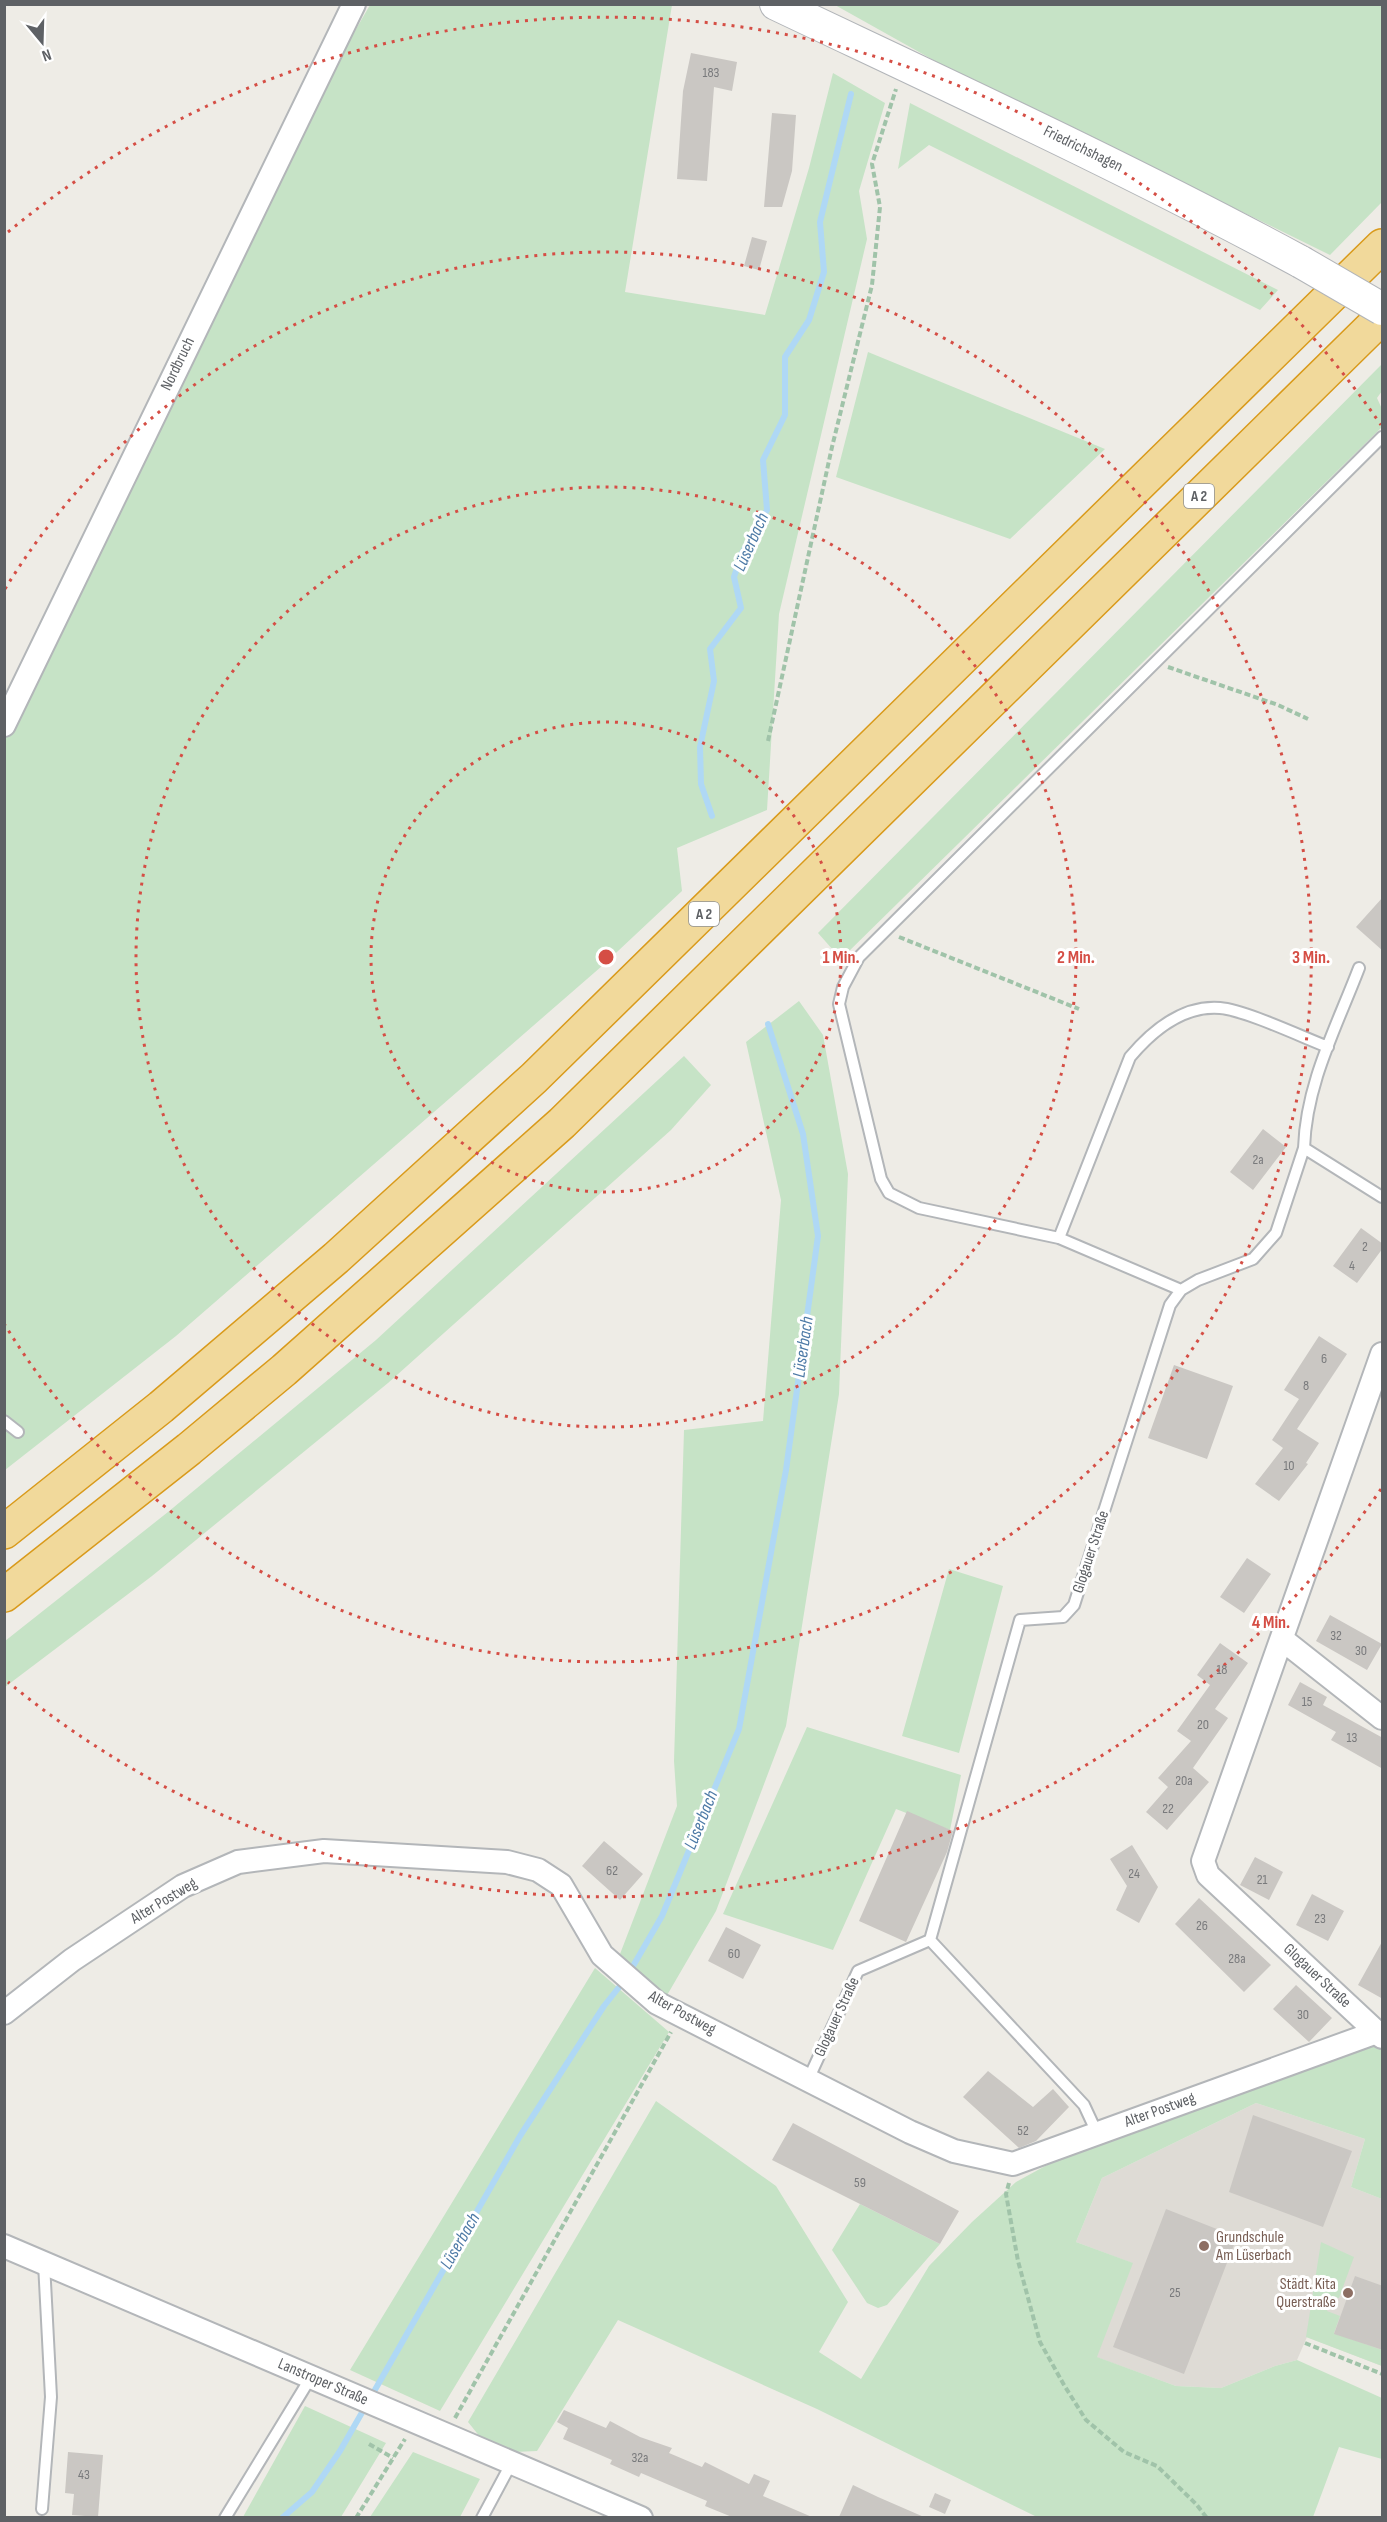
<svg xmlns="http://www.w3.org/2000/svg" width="1387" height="2522" viewBox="0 0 1387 2522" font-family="'Sofia Sans Condensed',sans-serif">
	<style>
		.education { fill: #dedbd5 }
		.green { fill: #c6e3c6 }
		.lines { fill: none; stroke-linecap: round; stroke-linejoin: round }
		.stream { stroke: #afd8f5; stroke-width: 6 }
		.building { fill: #cac7c3 }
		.lane-casing { stroke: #b3b6b9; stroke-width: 14 }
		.street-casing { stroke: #b3b6b9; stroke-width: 26 }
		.secondary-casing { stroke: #b2b5b9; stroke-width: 34 }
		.highway-casing { stroke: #d99a1b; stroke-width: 36 }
		.path { stroke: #a0c3a9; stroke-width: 4; stroke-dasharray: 6 3; stroke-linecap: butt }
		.lane { stroke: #fff; stroke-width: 10 }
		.street { stroke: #fff; stroke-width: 22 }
		.secondary { stroke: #fff; stroke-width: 32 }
		.highway { stroke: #f1d99b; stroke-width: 33 }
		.secondary-bridge-casing { stroke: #b2b5b9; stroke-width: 34; stroke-linecap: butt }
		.secondary-bridge { stroke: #fff; stroke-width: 32 }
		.ring { fill: none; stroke: #d54e45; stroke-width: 3; stroke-dasharray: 3 6 }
		.education-dot { fill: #8d6e63; stroke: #fff; stroke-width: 2 }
		.labels { text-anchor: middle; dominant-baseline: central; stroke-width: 6; stroke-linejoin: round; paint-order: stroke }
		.number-label { font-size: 14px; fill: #797a7c }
		.shield { fill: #fff; stroke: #8e9093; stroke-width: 1.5 }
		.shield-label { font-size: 15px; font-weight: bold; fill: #5e6165 }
		.street-label { font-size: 16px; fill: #5e6165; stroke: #fff }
		.education-label { font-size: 16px; fill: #785e54; stroke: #fff; text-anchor: start }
		.water-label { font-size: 18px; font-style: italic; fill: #4d7aa6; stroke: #fff }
		.centre { fill: #d54e45; stroke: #fff; stroke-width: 3 }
		.ring-label { font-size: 18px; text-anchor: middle; font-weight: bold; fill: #d54e45; stroke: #fff; stroke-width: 6; stroke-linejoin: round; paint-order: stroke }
	</style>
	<rect width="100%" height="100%" fill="#eeece6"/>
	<!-- education -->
	<path class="education" d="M1256,2103L1365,2139L1351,2187L1382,2199V2366L1307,2337L1297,2360L1275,2366L1221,2388L1176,2386L1096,2357L1132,2263L1076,2242L1102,2178Z"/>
	<!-- green -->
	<path class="green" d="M370,5H672L625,292L765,315L809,168L833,73L885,103L859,191L867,239L779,614L767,810L677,848L682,891L602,966L176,1336L5,1470L4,729L334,67Z
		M835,5H1382V202L1330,255L944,66Z
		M910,103L1278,290L1260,310L929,145L898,169Z
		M868,352L1105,449L1010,539L836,477Z
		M1382,364V391L1377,398L1382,409V427L841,959L818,933Z
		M799,1001L823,1035L848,1174L839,1394L786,1726L716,1911L666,1997L620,1954L677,1806L674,1761L684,1430L763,1421L781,1200L746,1042Z
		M684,1056L711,1085L671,1130L388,1383L152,1576L5,1687V1641L168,1512L376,1340Z
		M949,1569L1003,1586L959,1753L902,1736Z
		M807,1727L961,1775L950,1830L896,1809L833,1950L723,1914Z
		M595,1968L669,2032L440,2411L350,2370Z
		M1378,2046L1382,2050V2199L1351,2187L1365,2139L1256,2103L1102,2178L1076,2242L1133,2263L1097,2357L1176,2386L1221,2388L1275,2366L1297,2360L1382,2398V2459L1339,2447L1313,2517H1037L817,2409L618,2320L537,2451L493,2453L468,2422L656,2101L776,2186L848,2302L819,2352L861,2379L929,2266L972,2222L1016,2182L1089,2142L1344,2052Z
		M860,2204L940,2244L887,2305L878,2308L867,2303L832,2250Z
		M1321,2242L1354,2257L1339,2298L1333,2297L1327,2311L1340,2316L1334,2333L1382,2350V2366L1306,2337Z
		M305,2406L386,2443L341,2517H243Z
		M413,2452L480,2479L460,2517H370Z"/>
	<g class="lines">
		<!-- stream -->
		<path class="stream" d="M712,816L701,784L700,747L714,681L710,649L741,608L734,577L742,553L767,510L763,460L785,415V357L809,320L824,272L820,222L851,94
			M629,1973L662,1916L739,1729L786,1470L818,1236L803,1134L768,1024
			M282,2518L312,2492L340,2451L520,2136L604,2006L624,1981"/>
	</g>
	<!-- building -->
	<path class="building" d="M691,53L737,62L732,91L714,87L707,181L677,179L683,91Z
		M772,113L796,115L792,171L782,207H764Z
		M752,237L767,241L759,270L744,266Z
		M1383,897V951L1356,927Z
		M1263,1129L1286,1147L1253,1190L1230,1172Z
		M1361,1228L1383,1244V1248L1357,1283L1333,1266Z
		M1319,1336L1347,1354L1297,1429L1319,1443L1306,1463L1308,1464L1279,1501L1255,1484L1283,1448L1272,1440L1299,1399L1284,1390Z
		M1174,1365L1233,1386L1207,1459L1148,1438Z
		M1247,1558L1271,1574L1244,1613L1220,1597Z
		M1330,1615L1382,1644L1367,1670L1316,1641Z
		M1220,1643L1248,1663L1215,1709L1228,1718L1193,1768L1209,1782L1167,1830L1146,1812L1168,1787L1158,1778L1191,1741L1177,1731L1210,1685L1197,1675Z
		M1300,1682L1327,1697L1323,1705L1383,1738V1769L1331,1740L1336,1732L1288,1705Z
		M907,1811L953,1831L947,1852L906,1942L859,1921Z
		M604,1841L643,1874L620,1900L582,1866Z
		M1132,1845L1158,1887L1139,1923L1116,1910L1127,1886L1110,1859Z
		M1255,1857L1283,1872L1269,1900L1240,1885Z
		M1312,1894L1344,1911L1328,1941L1296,1925Z
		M1199,1898L1271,1965L1244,1992L1175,1924Z
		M726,1927L761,1945L743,1979L708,1961Z
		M1383,1940V1999L1358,1985Z
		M1296,1985L1332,2018L1309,2042L1273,2009Z
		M988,2071L1033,2107L1053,2089L1069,2107L1036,2141L1019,2148L963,2097Z
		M1253,2115L1352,2151L1323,2227L1229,2192Z
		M793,2123L959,2211L940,2244L772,2160Z
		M1166,2209L1237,2237L1184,2374L1113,2347Z
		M1355,2276L1383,2286V2350L1334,2334Z
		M564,2410L606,2428L610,2421L640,2437L672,2448L669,2453L702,2467L705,2462L749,2484L754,2474L770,2481L763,2496L812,2517H732L705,2506L707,2501L641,2473L639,2477L610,2464L612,2460L563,2439L568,2428L557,2422Z
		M68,2452L103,2455L98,2517L72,2515L74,2494L65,2493Z
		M853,2485L878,2497L924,2517H839Z
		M935,2493L951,2500L945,2514L929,2507Z"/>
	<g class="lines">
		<defs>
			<path id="lane" d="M1304,1148C1306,1084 1336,1028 1359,968
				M1059,1238L1130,1057C1152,1031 1183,1005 1220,1008C1245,1010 1302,1037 1328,1047
				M1181,1290L1059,1238L919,1208L889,1193L881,1179L839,1004L843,987L859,957L1382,437
				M4,1421L18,1432
				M930,1940L1084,2105L1097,2133
				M808,2080L858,1971L930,1940L1020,1620L1063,1617L1074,1605L1170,1305L1181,1290L1198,1280L1253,1259L1276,1233L1304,1148L1382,1197
				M42,2509L51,2397L44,2263
				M225,2518L311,2377
				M482,2518L512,2462"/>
			<path id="street" d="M4,725L354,4
				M1382,1354L1203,1861L1208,1875L1382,2037
				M1283,1640L1382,1718
				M4,2013L72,1960L183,1886L238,1862L324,1851L507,1862L538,1870L561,1885L602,1955L657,2003L910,2132L954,2151L1013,2164L1377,2032
				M4,2246L641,2518"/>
			<path id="secondary" d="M776,4C953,88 1129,169 1301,262"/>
			<path id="highway" d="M4,1532L161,1407L336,1258L534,1078L1382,246
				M4,1595L189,1449L284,1370L562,1123L1382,317"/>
		</defs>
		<!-- lane casing -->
		<use href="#lane" class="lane-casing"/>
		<!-- street casing -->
		<use href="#street" class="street-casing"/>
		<!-- secondary casing -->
		<use href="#secondary" class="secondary-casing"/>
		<!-- highway casing -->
		<use href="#highway" class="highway-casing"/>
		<!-- path -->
		<path class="path" d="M1168,667L1278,705L1308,719
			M768,741L832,447L872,285L880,207L872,164L896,89
			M899,937L1079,1009
			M1009,2183L1006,2194L1018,2261L1040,2342L1064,2385L1086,2420L1124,2452L1157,2466L1196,2504L1207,2518
			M1305,2343L1382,2374
			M455,2418L671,2032
			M369,2444L393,2458
			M356,2518L405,2439"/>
		<!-- lane -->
		<use href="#lane" class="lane"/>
		<!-- street -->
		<use href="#street" class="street"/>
		<!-- secondary -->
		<use href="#secondary" class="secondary"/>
		<!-- highway -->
		<use href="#highway" class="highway"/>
		<defs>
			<path id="secondary-bridge" d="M1301,262L1382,309"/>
		</defs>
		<!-- secondary-bridge casing -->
		<use href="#secondary-bridge" class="secondary-bridge-casing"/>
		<!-- secondary-bridge -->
		<use href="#secondary-bridge" class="secondary-bridge"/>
	</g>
	<!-- distance rings -->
	<g class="ring">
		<circle cx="606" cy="957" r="235"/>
		<circle cx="606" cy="957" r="470"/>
		<path d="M5 589A705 705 0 1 1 5 1325"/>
		<path d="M1381 1489A940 940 0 0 1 8 1682M8 232A940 940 0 0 1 1381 425"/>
	</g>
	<!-- markers -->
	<g class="education-dot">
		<circle cx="1204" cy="2246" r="6"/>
		<circle cx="1348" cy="2293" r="6"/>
	</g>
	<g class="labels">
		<!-- number labels -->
		<g class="number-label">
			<text x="711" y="72">183</text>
			<text x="1258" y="1159">2a</text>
			<text x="1365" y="1246">2</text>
			<text x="1352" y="1265">4</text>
			<text x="1324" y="1358">6</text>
			<text x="1306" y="1385">8</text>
			<text x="1289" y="1465">10</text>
			<text x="1336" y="1635">32</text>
			<text x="1361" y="1650">30</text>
			<text x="1222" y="1669">18</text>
			<text x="1307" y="1701">15</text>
			<text x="1203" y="1724">20</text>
			<text x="1352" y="1737">13</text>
			<text x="1184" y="1780">20a</text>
			<text x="1168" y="1808">22</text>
			<text x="612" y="1870">62</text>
			<text x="1134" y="1873">24</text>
			<text x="1262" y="1879">21</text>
			<text x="1320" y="1918">23</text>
			<text x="1202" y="1925">26</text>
			<text x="734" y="1953">60</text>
			<text x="1237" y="1958">28a</text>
			<text x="1303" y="2014">30</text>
			<text x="1023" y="2130">52</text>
			<text x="860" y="2182">59</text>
			<text x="1175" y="2292">25</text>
			<text x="640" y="2457">32a</text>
			<text x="84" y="2474">43</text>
		</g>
		<!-- shield labels -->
		<g class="shield">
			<rect x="1184" y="484" width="30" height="24" rx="4.5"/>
			<rect x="689" y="902" width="30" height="24" rx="4.5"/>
		</g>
		<g class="shield-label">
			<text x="1199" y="496">A 2</text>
			<text x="704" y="914">A 2</text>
		</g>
		<!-- street labels -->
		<g class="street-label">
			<text transform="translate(1083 149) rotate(26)">Friedrichshagen</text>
			<text transform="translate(178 364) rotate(-64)">Nordbruch</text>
			<text transform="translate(1091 1552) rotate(-72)">Glogauer Straße</text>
			<text transform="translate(164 1901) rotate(-31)">Alter Postweg</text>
			<text transform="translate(1317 1976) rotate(43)">Glogauer Straße</text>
			<text transform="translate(682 2013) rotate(29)">Alter Postweg</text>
			<text transform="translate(837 2017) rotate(-65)">Glogauer Straße</text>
			<text transform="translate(1160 2110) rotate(-20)">Alter Postweg</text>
			<text transform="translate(323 2382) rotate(23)">Lanstroper Straße</text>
		</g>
		<!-- education labels -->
		<g class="education-label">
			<text x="1216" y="2237">Grundschule<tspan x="1216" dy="18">Am Lüserbach</tspan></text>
			<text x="1336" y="2284" text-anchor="end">Städt. Kita<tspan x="1336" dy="18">Querstraße</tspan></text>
		</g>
		<!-- water labels -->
		<g class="water-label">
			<text transform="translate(751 542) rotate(-66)">Lüserbach</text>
			<text transform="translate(803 1347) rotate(-82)">Lüserbach</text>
			<text transform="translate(701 1820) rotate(-68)">Lüserbach</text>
			<text transform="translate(460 2241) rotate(-60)">Lüserbach</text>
		</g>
	</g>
	<circle cx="606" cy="957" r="9" class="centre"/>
	<g class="ring-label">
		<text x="841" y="963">1 Min.</text>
		<text x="1076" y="963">2 Min.</text>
		<text x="1311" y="963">3 Min.</text>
		<text x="1271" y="1628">4 Min.</text>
	</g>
	<!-- border -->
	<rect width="1387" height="2522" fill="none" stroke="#5e6165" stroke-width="12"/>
	<!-- north arrow -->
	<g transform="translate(42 42) rotate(161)" stroke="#ffffff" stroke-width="4.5" paint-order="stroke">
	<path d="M0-4.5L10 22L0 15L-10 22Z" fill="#5e6165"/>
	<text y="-9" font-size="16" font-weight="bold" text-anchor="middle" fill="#5e6165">N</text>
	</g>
</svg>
